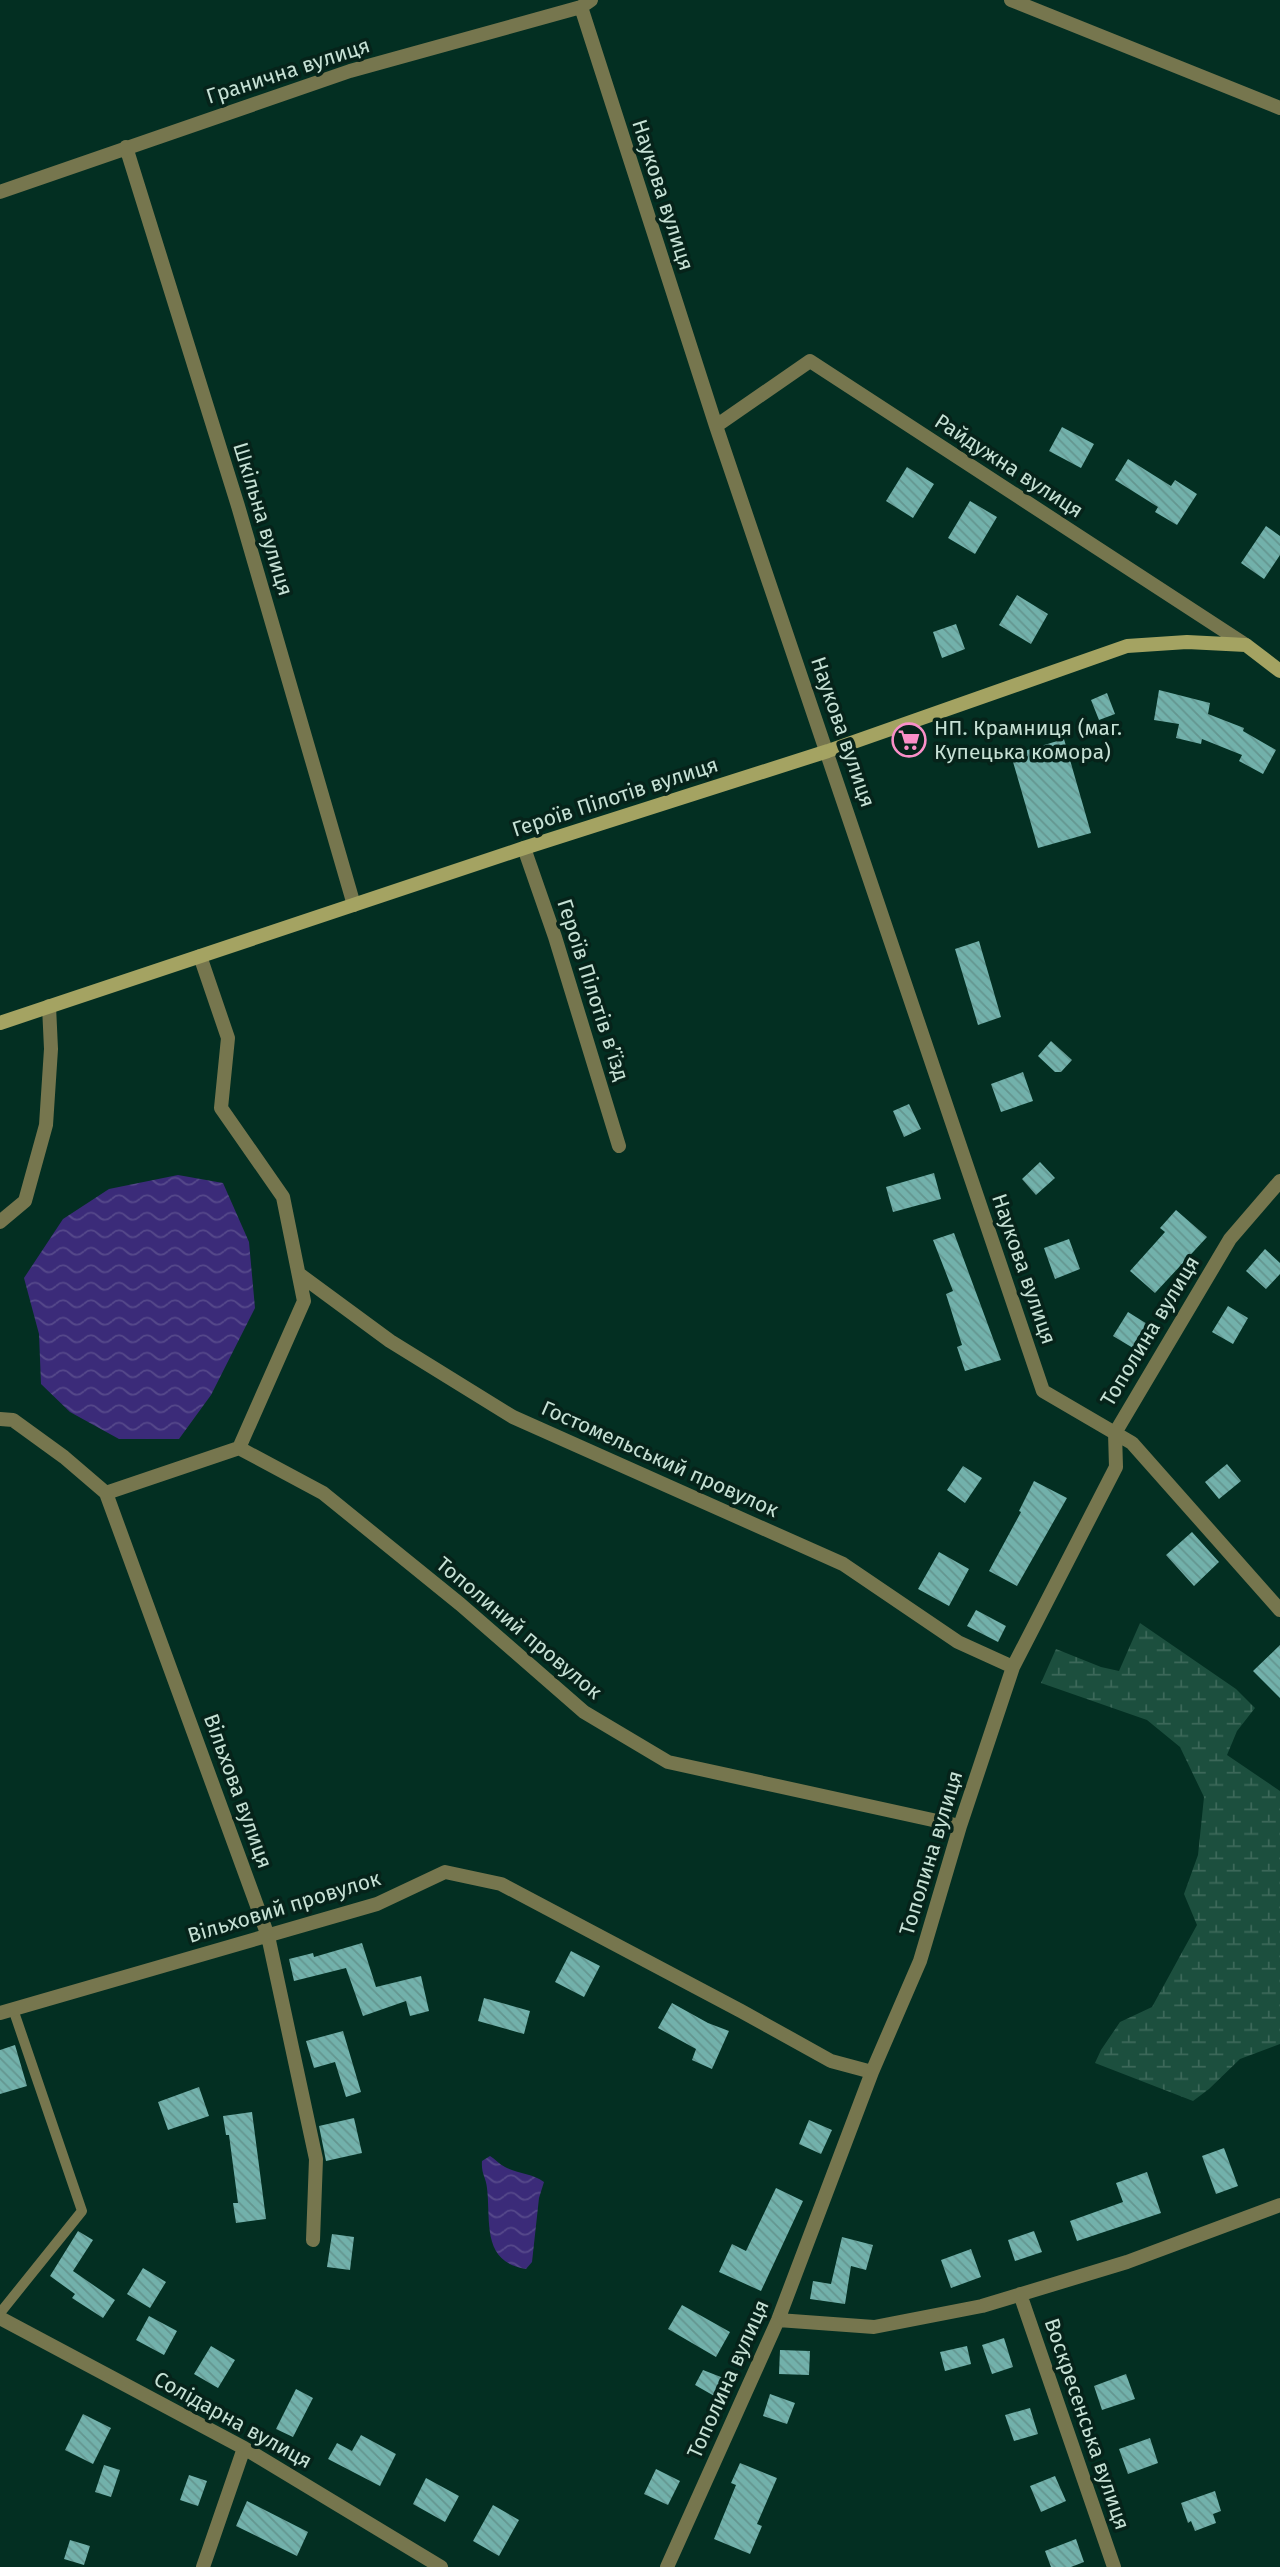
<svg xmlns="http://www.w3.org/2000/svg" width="1280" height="2567" viewBox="0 0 1280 2567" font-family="'Fira Sans',sans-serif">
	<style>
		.wetland { fill: url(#wetland-marsh) }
		.water { fill: url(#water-waves) }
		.building { fill: url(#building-back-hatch) }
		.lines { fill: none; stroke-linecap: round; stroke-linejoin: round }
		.lane { stroke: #76764e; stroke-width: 10 }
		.street { stroke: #76764e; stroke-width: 14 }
		.secondary { stroke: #a4a362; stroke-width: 14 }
		.labels { text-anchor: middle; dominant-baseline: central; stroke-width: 7; stroke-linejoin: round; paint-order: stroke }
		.street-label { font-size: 21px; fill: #c6e1d5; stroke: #06231a }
		.poi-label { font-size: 21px; fill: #c6e1d5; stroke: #06231a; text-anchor: start }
	</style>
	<defs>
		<pattern id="wetland-marsh" width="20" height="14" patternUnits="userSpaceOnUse" patternTransform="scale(1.75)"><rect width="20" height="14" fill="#1c4f3e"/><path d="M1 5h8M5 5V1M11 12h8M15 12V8" fill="none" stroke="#3c6859"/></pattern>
		<pattern id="water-waves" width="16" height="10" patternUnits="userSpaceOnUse" patternTransform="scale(1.75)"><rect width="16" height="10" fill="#3b2b79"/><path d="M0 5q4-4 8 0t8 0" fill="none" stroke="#56498b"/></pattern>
		<pattern id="building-back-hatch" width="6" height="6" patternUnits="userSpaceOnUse" patternTransform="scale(1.75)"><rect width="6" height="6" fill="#72b1ab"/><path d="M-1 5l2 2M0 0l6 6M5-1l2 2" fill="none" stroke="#649690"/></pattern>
	</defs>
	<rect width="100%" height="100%" fill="#032f22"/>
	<!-- wetland -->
	<path class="wetland" d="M1140,1623L1236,1689L1255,1708L1237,1731L1227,1755L1280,1791V2044L1240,2059L1209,2089L1193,2101L1095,2063L1101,2050L1120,2022L1152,2007L1197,1925L1184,1894L1198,1855L1204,1797L1180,1747L1147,1720L1041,1683L1056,1649L1101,1667L1119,1671Z"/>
	<!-- water -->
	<path class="water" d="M178,1175L223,1183L249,1242L255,1308L211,1395L179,1439H119L70,1412L41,1384L39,1334L24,1278L63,1219L109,1189Z
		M490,2156C495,2159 499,2164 505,2167C518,2174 532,2173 544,2182L539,2198L532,2262L526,2269C481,2262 491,2221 487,2188C486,2177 481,2174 482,2161Z"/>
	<!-- building -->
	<path class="building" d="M1062,427L1094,444L1081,468L1049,451Z
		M1128,459L1171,486L1175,480L1197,494L1177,525L1155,512L1158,507L1115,480Z
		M907,467L934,484L913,518L886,501Z
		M970,501L997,517L975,554L948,538Z
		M1266,526L1280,536V555L1264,579L1241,563Z
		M1017,595L1048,614L1031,644L999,625Z
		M956,624L965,649L942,658L933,632Z
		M1159,690L1210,703L1208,714L1244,728L1243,731L1276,750L1263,774L1239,761L1242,755L1202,739L1201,744L1176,738L1179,724L1154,720Z
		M1107,693L1115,714L1099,720L1091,700Z
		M1064,739L1091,833L1038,848L1011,755Z
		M979,941L1001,1017L978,1025L955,949Z
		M1051,1041L1072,1060L1061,1072H1055L1038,1056Z
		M1023,1072L1033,1101L1001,1112L991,1084Z
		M909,1104L921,1129L904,1137L893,1111Z
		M1040,1162L1055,1178L1036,1195L1022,1179Z
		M934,1173L941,1199L893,1212L886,1187Z
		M1176,1210L1207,1237L1155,1293L1130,1271L1165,1232L1160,1228Z
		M954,1233L1001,1360L965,1371L957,1347L962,1345L946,1294L953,1291L933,1240Z
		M1069,1239L1080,1269L1055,1279L1044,1248Z
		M1265,1249L1280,1263V1274L1266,1289L1246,1271Z
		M1228,1306L1248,1318L1233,1344L1212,1332Z
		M1128,1312L1152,1327L1138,1351L1113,1336Z
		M1227,1464L1241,1481L1219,1499L1205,1482Z
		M963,1466L982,1478L965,1503L947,1490Z
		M1034,1481L1067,1498L1017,1586L989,1571L1021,1512L1019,1511Z
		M1192,1532L1219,1562L1194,1586L1166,1555Z
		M939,1552L969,1569L949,1606L918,1589Z
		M976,1610L1006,1626L998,1642L967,1626Z
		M1280,1645V1698L1253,1671Z
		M362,1943L376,1987L421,1976L429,2011L410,2016L406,2001L363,2016L346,1968L294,1981L289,1959L313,1953L314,1957Z
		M571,1951L600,1966L584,1997L555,1982Z
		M484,1998L530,2011L524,2034L478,2021Z
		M672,2003L708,2023L729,2031L712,2069L692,2060L696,2049L658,2028Z
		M343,2031L361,2092L346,2097L335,2062L314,2068L306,2041Z
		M15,2045L27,2086L0,2094V2050Z
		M199,2087L209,2116L168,2130L158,2102Z
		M252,2112L266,2219L236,2223L233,2203H238L229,2135H226L223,2116Z
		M354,2118L362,2153L326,2161L319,2126Z
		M809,2120L832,2130L821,2154L799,2144Z
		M1224,2148L1238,2186L1216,2194L1202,2156Z
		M1147,2172L1161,2213L1077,2241L1070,2221L1123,2202L1116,2183Z
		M776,2188L803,2201L761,2291L719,2272L732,2244L746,2251Z
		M78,2231L93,2240L73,2271L115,2300L103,2318L72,2298L75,2294L50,2276Z
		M1034,2231L1042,2252L1015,2261L1008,2240Z
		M332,2234L354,2237L350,2270L327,2267Z
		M842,2237L873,2245L866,2270L851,2266L845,2304L810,2299L813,2281L831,2284Z
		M971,2249L981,2277L951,2288L941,2260Z
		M143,2268L166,2282L150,2308L127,2294Z
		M682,2305L730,2332L716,2357L668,2329Z
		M149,2316L177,2331L164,2355L136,2340Z
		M1004,2338L1013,2367L992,2374L982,2345Z
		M211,2346L235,2360L218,2388L194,2374Z
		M967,2346L971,2364L945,2371L940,2352Z
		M780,2350L810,2351L809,2375L779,2374Z
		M703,2370L726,2379L716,2397L695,2385Z
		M1126,2374L1135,2399L1102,2410L1094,2386Z
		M296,2389L313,2398L293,2437L276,2429Z
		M770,2394L795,2403L787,2424L763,2416Z
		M1030,2408L1038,2434L1014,2441L1005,2415Z
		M83,2414L111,2428L93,2464L65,2450Z
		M361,2435L396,2454L380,2486L328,2459L337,2443L352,2451Z
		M1150,2438L1158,2463L1128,2474L1119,2449Z
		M740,2463L777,2478L757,2524L762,2526L750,2554L714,2539L736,2485L731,2483Z
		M104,2465L120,2470L111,2497L95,2492Z
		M656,2469L680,2481L668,2505L644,2494Z
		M189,2475L207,2481L198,2506L180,2500Z
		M1055,2476L1066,2501L1041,2512L1030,2486Z
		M426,2478L459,2496L445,2522L413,2504Z
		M1215,2491L1221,2511L1213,2514L1216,2523L1195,2531L1191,2521L1188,2523L1181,2503Z
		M247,2501L308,2532L297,2556L236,2526Z
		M493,2505L519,2520L499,2556L473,2541Z
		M1076,2539L1084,2562L1071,2567H1051L1045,2551Z
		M70,2540L90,2546L84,2565L64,2559Z"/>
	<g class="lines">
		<!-- lane -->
		<path class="lane" d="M0,2313L82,2211L13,2009"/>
		<!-- street -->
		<path class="street" d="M1011,0L1280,108
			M581,7L716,426L1043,1391L1132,1443L1280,1610
			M126,147L238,506L354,905
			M0,192L350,71L581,7L591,0
			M716,426L810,361L1246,645
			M524,848L555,937L619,1146
			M0,1222L25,1201L46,1125L51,1049L49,1006
			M299,1274L390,1341L513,1417L843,1564L958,1642L1013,1667
			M0,1419L13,1420L64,1457L106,1493L268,1936L316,2159L313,2240
			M239,1448L323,1493L460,1604L584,1712L668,1762L960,1826
			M106,1493L239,1448L304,1301L283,1197L221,1108L228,1038L200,956
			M0,2013L377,1904L445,1872L501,1884L741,2011L831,2061L872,2072
			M1020,2294L1114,2567
			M0,2318L244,2448L441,2567
			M778,2320L874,2327L982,2306L1127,2262L1280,2205
			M203,2567L244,2448
			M667,2567L778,2320L872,2072L920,1961L960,1826L1013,1667L1116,1467L1115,1433L1230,1239L1280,1181"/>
		<!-- secondary -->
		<path class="secondary" d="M0,1023L524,848L828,751L1127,646L1187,642L1246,645L1280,671"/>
	</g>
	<!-- icons -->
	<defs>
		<symbol id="supermarket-ring" viewBox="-11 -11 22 22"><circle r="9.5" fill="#06231a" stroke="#fa8fc8" stroke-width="1.5"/><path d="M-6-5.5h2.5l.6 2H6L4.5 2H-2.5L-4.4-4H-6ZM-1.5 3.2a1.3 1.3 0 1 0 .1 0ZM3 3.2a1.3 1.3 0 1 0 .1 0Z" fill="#fa8fc8"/></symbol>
	</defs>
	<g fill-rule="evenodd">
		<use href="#supermarket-ring" x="890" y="721" width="38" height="38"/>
	</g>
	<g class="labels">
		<!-- street labels -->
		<g class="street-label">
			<text transform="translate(288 71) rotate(-18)">Гранична вулиця</text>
			<text transform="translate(663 195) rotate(72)">Наукова вулиця</text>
			<text transform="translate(1009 466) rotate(33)">Райдужна вулиця</text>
			<text transform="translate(263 519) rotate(73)">Шкільна вулиця</text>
			<text transform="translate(843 732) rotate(71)">Наукова вулиця</text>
			<text transform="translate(615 797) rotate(-18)">Героїв Пілотів вулиця</text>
			<text transform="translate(593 990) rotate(72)">Героїв Пілотів в’їзд</text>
			<text transform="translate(1024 1269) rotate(71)">Наукова вулиця</text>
			<text transform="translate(1150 1331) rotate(-59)">Тополина вулиця</text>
			<text transform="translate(660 1459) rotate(24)">Гостомельський провулок</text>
			<text transform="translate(519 1628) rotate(40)">Тополиний провулок</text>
			<text transform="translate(238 1791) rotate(70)">Вільхова вулиця</text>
			<text transform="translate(931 1853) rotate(-73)">Тополина вулиця</text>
			<text transform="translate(284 1907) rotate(-17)">Вільховий провулок</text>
			<text transform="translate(728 2379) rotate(-66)">Тополина вулиця</text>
			<text transform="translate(233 2420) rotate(29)">Солідарна вулиця</text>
			<text transform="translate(1087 2424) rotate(71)">Воскресенська вулиця</text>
		</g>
		<!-- poi labels -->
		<g class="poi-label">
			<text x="934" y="728">НП. Крамниця (маг.<tspan x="934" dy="24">Купецька комора)</tspan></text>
		</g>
	</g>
</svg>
